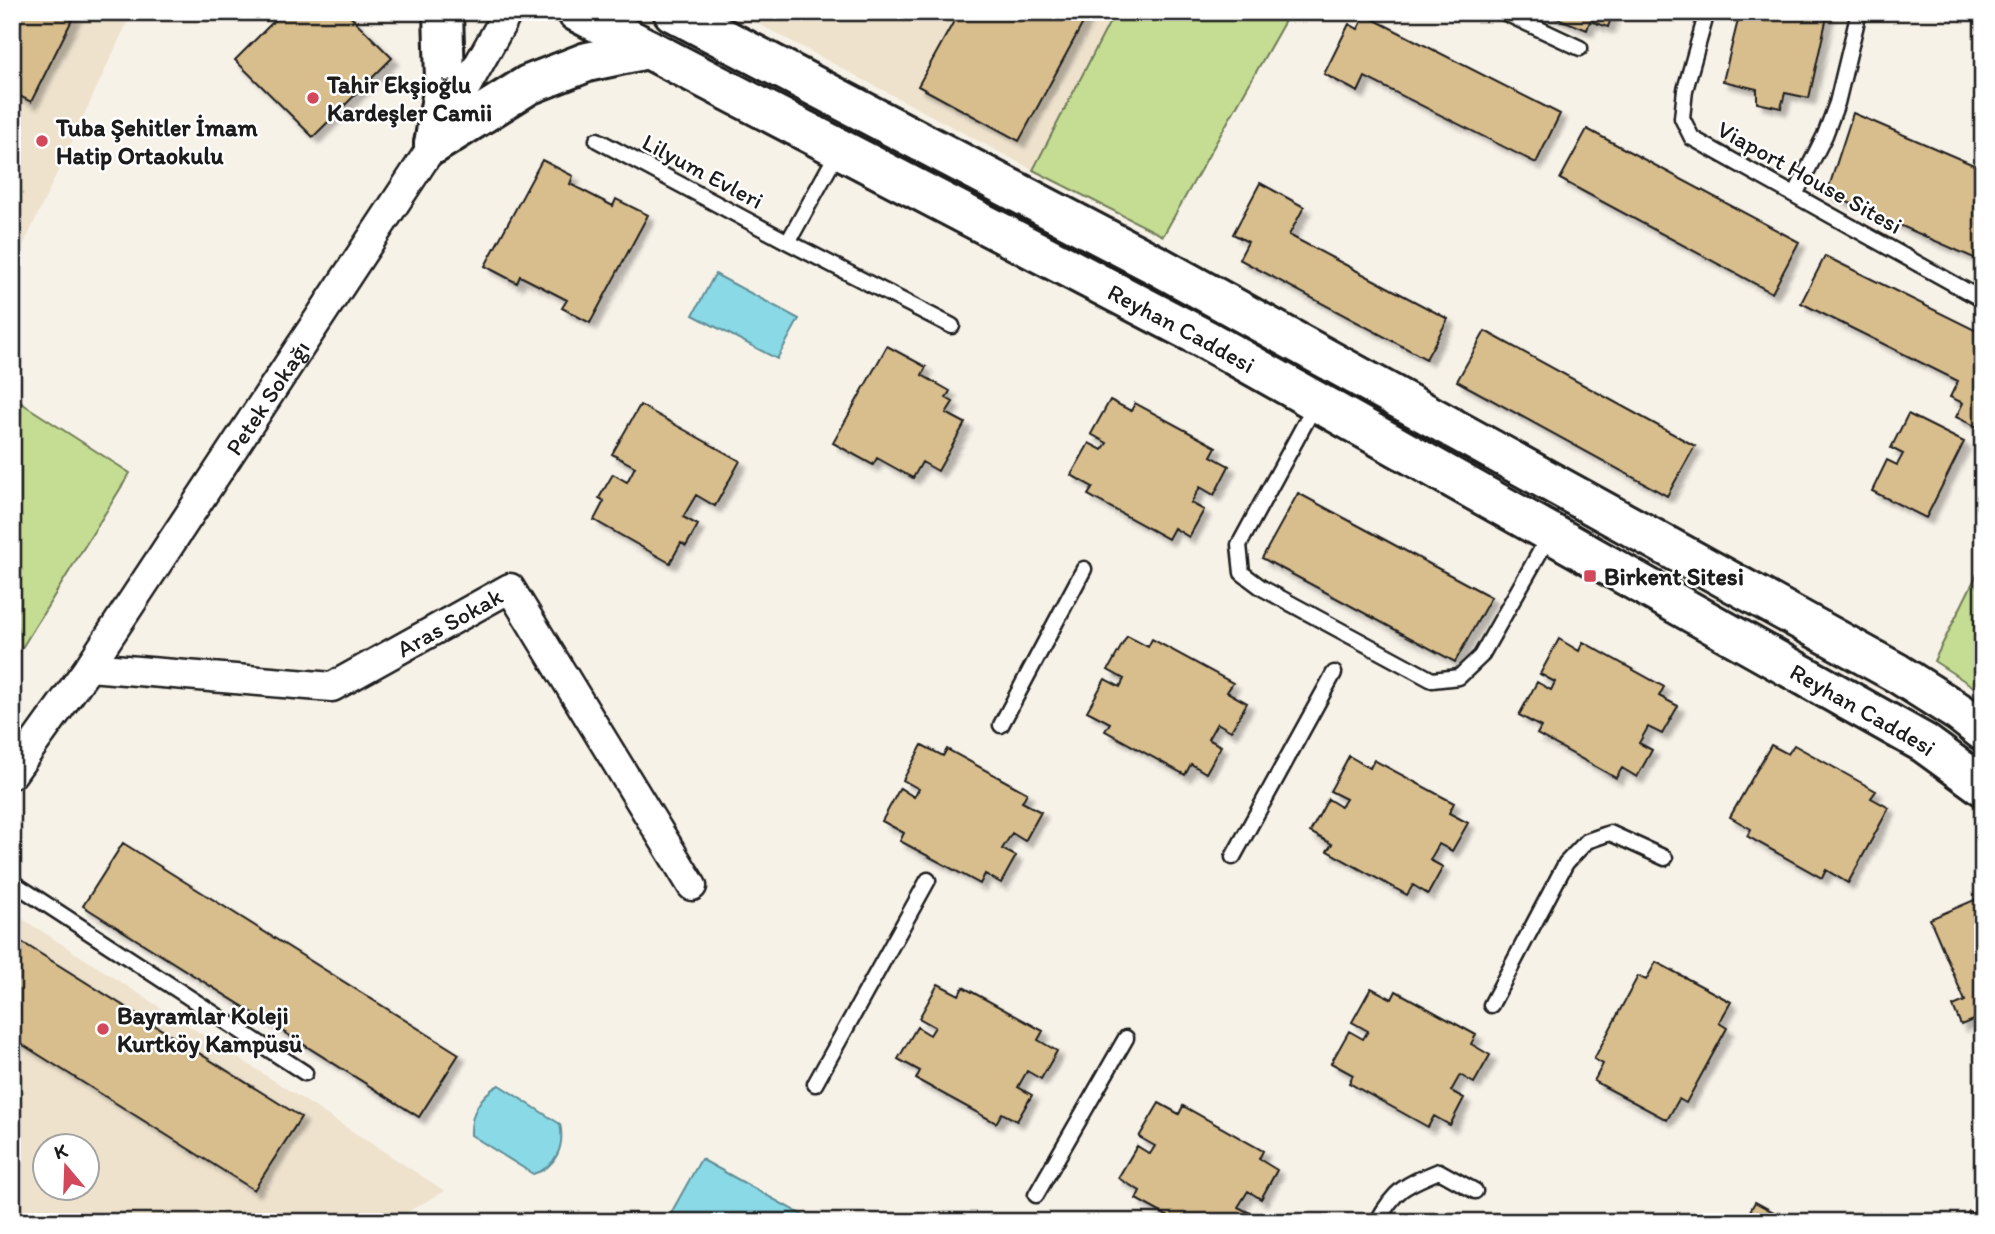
<svg xmlns="http://www.w3.org/2000/svg" width="1995" height="1234" viewBox="0 0 1995 1234" font-family="Itim,sans-serif">
	<style>
		.built { fill: #eee2cd; fill-rule: evenodd }
		.green { fill: #c5dd93; stroke: #707c58; stroke-width: 2 }
		.water { fill: #8ad9e6; stroke: #5e8d95; stroke-width: 2 }
		.building { fill: #d8bd8d; stroke: #1c1c1c; stroke-width: 2; filter: url(#shadow) }
		.lines { fill: none; stroke-linecap: round; stroke-linejoin: round }
		.service-casing { stroke: #1c1c1c; stroke-width: 19 }
		.minor-casing { stroke: #1c1c1c; stroke-width: 33 }
		.primary-casing { stroke: #1c1c1c; stroke-width: 44 }
		.service { stroke: #fff; stroke-width: 14 }
		.minor { stroke: #fff; stroke-width: 28 }
		.primary { stroke: #fff; stroke-width: 38 }
		.poi-dot { fill: #d1495b; stroke: #fff; stroke-width: 2.5 }
		.labels { text-anchor: middle; dominant-baseline: central; stroke-width: 5; stroke-linejoin: round; paint-order: stroke }
		.poi-label { font-size: 24px; font-weight: bold; fill: #1c1c1c; stroke: #fff; text-anchor: start }
		.street-label { font-size: 24px; fill: #1c1c1c; stroke: #fff }
	</style>
	<defs>
		<filter id="shadow"><feDropShadow dx="6" dy="6" stdDeviation="2" flood-color="#0004"/></filter>
	</defs>
	<rect width="100%" height="100%" fill="#f7f2e8"/>
	<filter id="ink" filterUnits="userSpaceOnUse"><feTurbulence type="fractalNoise" baseFrequency=".0143" numOctaves="2"/><feDisplacementMap in="SourceGraphic" scale="14" xChannelSelector="R" yChannelSelector="G"/><feConvolveMatrix kernelMatrix="1 2 1 2 8 2 1 2 1" color-interpolation-filters="sRGB"/></filter>
	<g filter="url(#ink)">
		<!-- built -->
		<path class="built" d="M12,12H132L12,270Z
			M736,12H1115L1033,170Z
			M12,912L445,1191L389,1222H12ZM46,1146H88V1188H46Z"/>
		<!-- green -->
		<path class="green" d="M1115,12H1290L1163,236L1033,170Z
			M12,397L130,473L12,664Z
			M1983,562V693L1934,661Z"/>
		<!-- water -->
		<path class="water" d="M715,274L799,319L777,359L693,315Z
			M499,1085L560,1124C565,1146 556,1168 533,1174L471,1135C470,1114 480,1095 499,1085Z
			M701,1159L815,1222H666Z"/>
		<!-- building -->
		<path class="building" d="M12,12H76L31,102L12,92Z
			M283,12H346L392,58L313,137L235,60Z
			M959,12H1089L1019,141L918,86Z
			M1542,12H1613L1608,27L1590,21L1587,30Z
			M1740,12H1828L1809,98L1785,93L1781,108L1757,103V89L1723,81Z
			M1365,15L1560,114L1536,163L1365,77L1358,92L1324,74L1349,24L1358,29Z
			M1853,113L1983,169V262L1827,193Z
			M1587,129L1799,242L1772,293L1560,179Z
			M542,160L573,176L570,184L613,206L616,199L648,215L590,323L562,308L567,300L520,276L517,283L485,266Z
			M1260,183L1304,207L1289,235L1448,319L1426,359L1239,259L1248,242L1233,234Z
			M1825,256L1983,334V430L1956,417L1963,403L1950,397L1958,381L1801,303Z
			M1485,331L1695,446L1667,496L1457,381Z
			M887,346L926,367L922,375L950,391L946,398L953,402L946,413L965,423L938,471L922,462L913,478L877,458L873,465L833,443Z
			M1110,400L1131,411L1135,403L1216,447L1211,456L1229,466L1214,495L1200,487L1191,503L1204,510L1189,537L1174,528L1168,539L1088,495L1093,487L1071,475L1089,443L1102,450L1107,443L1091,434Z
			M640,405L740,461L715,506L696,495L683,517L698,525L686,546L681,543L670,563L594,520L604,501L599,498L613,474L627,482L635,467L612,454Z
			M1908,414L1964,442L1926,518L1872,491L1887,460L1897,465L1903,454L1891,448Z
			M1298,493L1491,597L1455,662L1262,558Z
			M1127,636L1148,647L1152,639L1233,683L1227,692L1247,703L1231,731L1217,723L1208,739L1221,746L1206,773L1191,764L1185,775L1105,731L1110,723L1087,711L1105,679L1120,687L1124,679L1108,670Z
			M1559,639L1579,651L1583,642L1664,687L1659,696L1678,706L1662,734L1648,727L1639,743L1652,750L1637,777L1622,768L1616,778L1537,734L1541,727L1519,715L1537,682L1551,690L1555,682L1540,674Z
			M922,745L943,756L947,749L1027,793L1022,802L1041,812L1025,841L1012,833L1002,849L1016,856L1001,883L985,874L980,884L900,841L904,833L882,821L900,788L914,797L919,789L903,780Z
			M1771,745L1788,754L1794,745L1876,791L1871,798L1889,808L1848,883L1826,870L1822,878L1747,836L1751,829L1730,817Z
			M1349,756L1370,768L1374,760L1454,803L1449,813L1468,823L1452,851L1439,844L1430,860L1443,867L1428,894L1413,885L1407,895L1327,851L1332,844L1310,832L1328,799L1341,807L1346,799L1330,791Z
			M123,843L459,1054L419,1117L83,906Z
			M1979,898L1983,907V1039L1975,1019L1961,1025L1953,1006L1965,1001L1930,919Z
			M12,936L301,1117L254,1190L12,1038Z
			M1656,962L1731,1002L1719,1023L1727,1028L1686,1103L1679,1099L1667,1120L1594,1081L1603,1064L1594,1059L1638,976L1646,980Z
			M938,984L959,995L963,987L1043,1031L1038,1040L1057,1051L1041,1079L1027,1071L1018,1087L1032,1095L1017,1121L1002,1113L996,1123L916,1079L920,1071L898,1059L917,1027L930,1035L935,1027L919,1018Z
			M1371,988L1392,999L1396,991L1476,1035L1471,1044L1490,1055L1474,1083L1460,1075L1451,1091L1464,1098L1450,1125L1434,1116L1428,1127L1349,1083L1353,1075L1331,1063L1349,1031L1363,1039L1368,1031L1352,1022Z
			M1159,1103L1179,1114L1183,1106L1263,1151L1259,1159L1277,1170L1261,1199L1248,1191L1238,1207L1252,1214L1248,1222H1178L1136,1199L1140,1191L1118,1178L1137,1146L1150,1154L1155,1146L1139,1137Z
			M1755,1202L1792,1222H1734L1737,1216L1745,1220Z
			M1983,1203V1222H1963L1969,1211L1976,1215Z"/>
		<g class="lines">
			<defs>
				<path id="service" d="M1503,12L1580,48
					M1707,12L1685,90L1682,118L1692,138L1983,300
					M597,140L788,242L952,326
					M1795,195L1825,135L1837,103L1859,12
					M788,242L839,150
					M1316,403L1239,545L1242,573L1262,588L1432,680L1459,677L1481,656L1549,536
					M1001,725L1084,569
					M1233,857L1334,673
					M12,882L305,1073
					M1491,1005L1566,863L1587,841L1610,833L1665,858
					M815,1084L928,880
					M1036,1195L1126,1038
					M1377,1222C1395,1189 1405,1185 1439,1171L1475,1191"/>
				<g id="minor">
					<path id="s1" d="M89,667L332,687L510,588L692,886"/>
					<path id="s2" d="M12,774L89,667L434,144L508,12"/>
				</g>
				<g id="primary">
					<path id="s3" d="M577,12L1205,339L1924,743L1983,786"/>
					<path d="M673,12L1160,267L1897,673L1960,713L1983,731"/>
					<path d="M434,144L528,85L587,62L648,49"/>
					<path d="M434,144L445,80L443,12"/>
				</g>
			</defs>
			<!-- service casing -->
			<use href="#service" class="service-casing"/>
			<!-- minor casing -->
			<use href="#minor" class="minor-casing"/>
			<!-- primary casing -->
			<use href="#primary" class="primary-casing"/>
			<!-- service -->
			<use href="#service" class="service"/>
			<!-- minor -->
			<use href="#minor" class="minor"/>
			<!-- primary -->
			<use href="#primary" class="primary"/>
		</g>
	</g>
	<!-- markers -->
	<g class="poi-dot">
		<circle cx="313" cy="98" r="7"/>
		<circle cx="42" cy="141" r="7"/>
		<rect x="1583" y="569" width="14" height="14" rx="3.5"/>
		<circle cx="103" cy="1029" r="7"/>
	</g>
	<g class="labels">
		<!-- poi labels -->
		<g class="poi-label">
			<text x="327" y="84">Tahir Ekşioğlu<tspan x="327" dy="28">Kardeşler Camii</tspan></text>
			<text x="56" y="127">Tuba Şehitler İmam<tspan x="56" dy="28">Hatip Ortaokulu</tspan></text>
			<text x="1604" y="576">Birkent Sitesi</text>
			<text x="117" y="1015">Bayramlar Koleji<tspan x="117" dy="28">Kurtköy Kampüsü</tspan></text>
		</g>
		<!-- street labels -->
		<g class="street-label">
			<text transform="translate(703 171) rotate(28)">Lilyum Evleri</text>
			<text transform="translate(1810 177) rotate(29)">Viaport House Sitesi</text>
			<text stroke="none"><textPath href="#s3" startOffset="682">Reyhan Caddesi</textPath></text>
			<text stroke="none"><textPath href="#s2" startOffset="455">Petek Sokağı</textPath></text>
			<text stroke="none"><textPath href="#s1" startOffset="378">Aras Sokak</textPath></text>
			<text stroke="none"><textPath href="#s3" startOffset="1463">Reyhan Caddesi</textPath></text>
		</g>
	</g>
	<!-- margin -->
	<rect width="1995" height="1234" fill="none" stroke="#fff" stroke-width="42"/>
	<rect x="21" y="21" width="1953" height="1192" fill="none" stroke="#1c1c1c" stroke-width="2.5" filter="url(#ink)"/>
	<!-- north arrow -->
	<g transform="translate(66 1167) rotate(341)"><circle r="33" fill="#ffffff" stroke="#a4a4a4" stroke-width="2"/>
	<path d="M0-5L12 26L0 18L-12 26Z" fill="#d1495b"/>
	<text y="-10" font-size="19" font-weight="bold" text-anchor="middle" fill="#1c1c1c">K</text>
	</g>
</svg>
